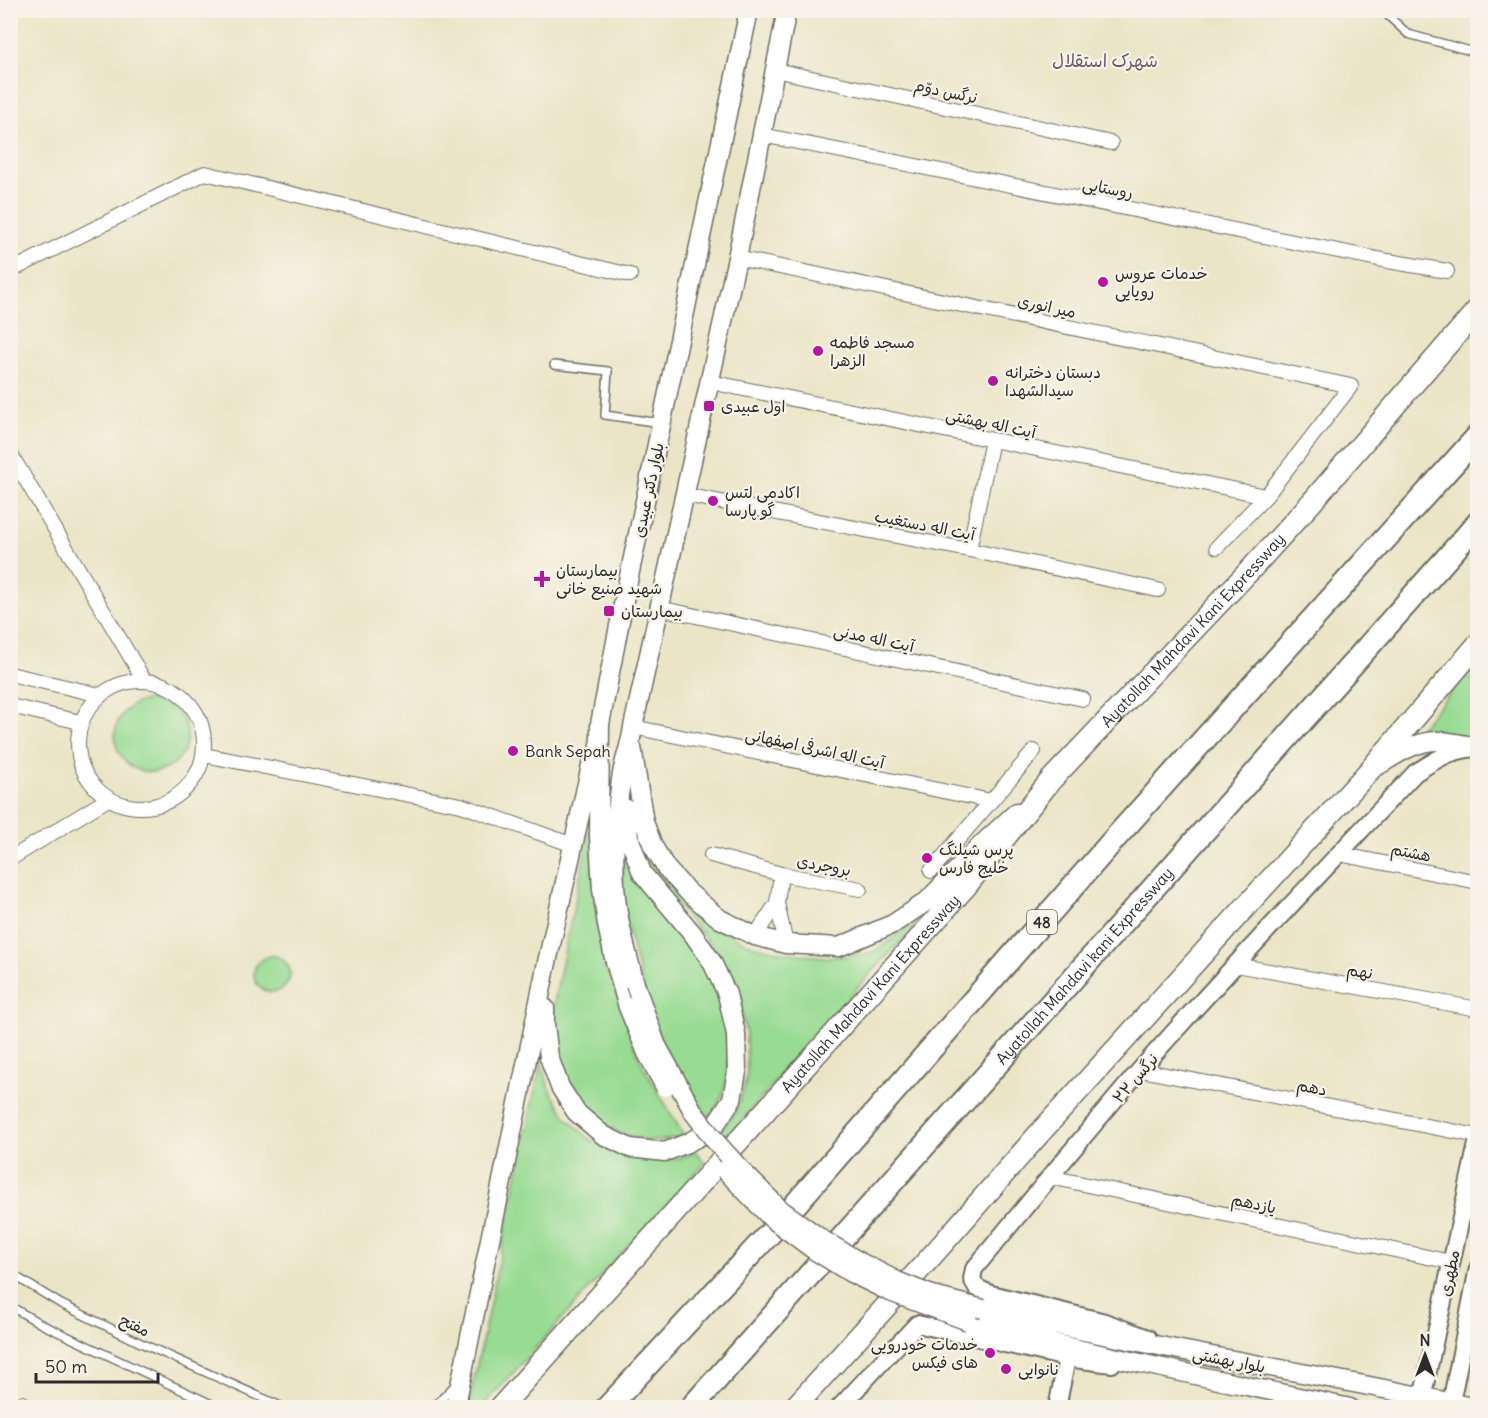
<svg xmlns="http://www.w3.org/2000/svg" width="1488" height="1418" viewBox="0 0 1488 1418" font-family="Delius,'Playpen Sans Arabic',sans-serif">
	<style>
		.green { fill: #98db93; stroke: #62835f; stroke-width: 1.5 }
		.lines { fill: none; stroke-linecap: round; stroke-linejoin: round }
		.service-casing { stroke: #6e6c62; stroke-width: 10 }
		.minor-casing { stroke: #6e6c62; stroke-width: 16 }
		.tertiary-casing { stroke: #6e6c62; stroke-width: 20 }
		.secondary-casing { stroke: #6e6c62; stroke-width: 21 }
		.primary-casing { stroke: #6e6c62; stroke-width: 24 }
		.trunk-casing { stroke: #6e6c62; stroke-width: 26 }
		.service { stroke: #fff; stroke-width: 7 }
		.minor { stroke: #fff; stroke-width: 14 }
		.tertiary { stroke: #fff; stroke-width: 16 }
		.secondary { stroke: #fff; stroke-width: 18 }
		.primary { stroke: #fff; stroke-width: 21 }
		.trunk { stroke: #fff; stroke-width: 22 }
		.secondary-bridge-casing { stroke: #6e6c62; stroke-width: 21; stroke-linecap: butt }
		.secondary-bridge { stroke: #fff; stroke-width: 18 }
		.poi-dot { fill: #b5179e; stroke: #f7f3e8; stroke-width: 2 }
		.labels { text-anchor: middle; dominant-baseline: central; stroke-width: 4.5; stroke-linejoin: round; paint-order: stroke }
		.shield { fill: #f7f3e8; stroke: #686764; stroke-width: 1.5 }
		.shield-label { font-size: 15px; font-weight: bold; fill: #2b2b2b }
		.street-label { font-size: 16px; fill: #2b2b2b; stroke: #f7f3e8 }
		.poi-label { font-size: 16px; fill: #2b2b2b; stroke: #f7f3e8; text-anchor: start }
		.neighbourhood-label { font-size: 18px; fill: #685c68; stroke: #f7f3e8 }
	</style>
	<rect width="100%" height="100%" fill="#f7f3e8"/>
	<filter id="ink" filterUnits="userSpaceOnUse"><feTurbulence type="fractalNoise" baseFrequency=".0167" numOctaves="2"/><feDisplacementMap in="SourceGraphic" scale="12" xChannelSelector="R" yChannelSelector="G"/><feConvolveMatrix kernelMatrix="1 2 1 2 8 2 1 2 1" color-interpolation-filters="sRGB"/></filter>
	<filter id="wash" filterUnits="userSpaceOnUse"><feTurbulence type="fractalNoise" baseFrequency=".008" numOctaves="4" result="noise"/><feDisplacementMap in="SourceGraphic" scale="24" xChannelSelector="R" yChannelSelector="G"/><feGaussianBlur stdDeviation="1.35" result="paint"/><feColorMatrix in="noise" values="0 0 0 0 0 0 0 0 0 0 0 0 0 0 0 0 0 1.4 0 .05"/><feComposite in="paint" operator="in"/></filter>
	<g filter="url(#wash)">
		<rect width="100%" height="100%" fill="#ebe5c8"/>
		<!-- green -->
		<path class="green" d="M1477,664V740L1405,744Z
			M115 736a36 36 0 1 1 72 0a36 36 0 1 1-72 0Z
			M593,813L592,861L594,902L607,967L640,1061L684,1136C655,1145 632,1142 606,1125C568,1099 555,1065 553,1020C552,1008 556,995 558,983C562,964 566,945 570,925C578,888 585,851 593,813Z
			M632,818L713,925L732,936L752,945L781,952L825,957L847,956L873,952L889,942L919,914L932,908L857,988L752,1109L725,1138L719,1132L735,1113L744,1088L747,1072L746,1033L740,1007L734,986L724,965L711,945L650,875Z
			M622,826C642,859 661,892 681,925C693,944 706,965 715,985C730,1022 739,1086 708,1117L692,1095L662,1045L646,1001L626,921L623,891Z
			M254 974a18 18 0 1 1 36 0a18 18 0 1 1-36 0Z
			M541,1062L550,1091L567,1118L593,1142L618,1154L653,1159L679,1158L696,1152L705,1163L657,1214L482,1407L468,1408Z"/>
	</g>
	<g filter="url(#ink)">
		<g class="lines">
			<defs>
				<path id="service" d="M1386,10L1385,13L1408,34L1478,53
					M554,365L608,371L605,415L660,423
					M10,1273L61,1304L143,1344L285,1408
					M10,1306L41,1324L220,1408
					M433,1408L455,1385"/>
				<path id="minor" d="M775,70L1111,143
					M762,135L1388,261L1447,271
					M737,258L1351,386L1266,496L1217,547
					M10,271L205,173L630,275
					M710,382L1266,496
					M10,453L144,680
					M685,495L969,550L1158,590
					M969,550L992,440
					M659,608L1083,699
					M10,674L100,695
					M78 744a63 63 0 1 1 126 0a63 63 0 1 1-126 0Z
					M10,706L80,722
					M633,727L991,801
					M204,755L461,805L573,845
					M1339,854L1478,882
					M711,855L781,874L860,889
					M10,859L108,799
					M931,871L1034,751
					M781,874L777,903L786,944
					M755,936L777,903
					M1236,965L1478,1009
					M1141,1070L1478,1136
					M1050,1177L1451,1262
					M20,1408L22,1403L31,1408"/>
				<path id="tertiary" d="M1148,1338L1105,1322L991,1294L977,1288L972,1279L974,1269C1029,1202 1084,1135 1140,1070C1229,969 1323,871 1415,773C1435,760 1450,750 1475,748
					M839,1408L917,1324L1067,1358L1112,1364
					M1057,1408L1067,1358
					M1420,1408L1478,1139
					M1450,1408L1478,1268"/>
				<path id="secondary" d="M632,747L644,822L653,846L666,868L688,892L720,919L755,936L786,944L839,947L893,924L926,902L981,845L1017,812
					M1376,767C1396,755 1416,740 1440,741C1452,742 1465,745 1478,747
					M635,984C629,960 622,937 618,913C611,869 615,824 621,780C623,762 631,745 633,727L737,258L787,10
					M628,1007L614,958L607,925L602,889L599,837L600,724L624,600L749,10
					M545,1008V1024L549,1057L560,1087L576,1112L603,1135L630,1148L665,1152L687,1143L702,1135L715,1125L732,1099L737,1072L736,1034L727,994L712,962L693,934L642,873L629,837L625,808
					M983,1309C1146,1347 1312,1372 1476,1408
					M968,1321C1094,1356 1222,1380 1350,1408
					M455,1408L462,1376L546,967L592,761"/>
				<g id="primary">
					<path id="s1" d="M500,1408L967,885L1051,780L1252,568L1311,503L1478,309"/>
					<path d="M794,1408L938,1249L1038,1135L1369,771L1478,644"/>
				</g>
				<g id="trunk">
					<path d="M607,1408L773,1230L1117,836L1478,436"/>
					<path id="s2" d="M691,1408L1478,523"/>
				</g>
			</defs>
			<!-- service casing -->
			<use href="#service" class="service-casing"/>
			<!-- minor casing -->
			<use href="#minor" class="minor-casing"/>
			<!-- tertiary casing -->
			<use href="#tertiary" class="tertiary-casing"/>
			<!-- secondary casing -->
			<use href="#secondary" class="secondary-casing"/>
			<!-- primary casing -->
			<use href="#primary" class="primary-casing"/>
			<!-- trunk casing -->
			<use href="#trunk" class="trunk-casing"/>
			<!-- service -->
			<use href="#service" class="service"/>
			<!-- minor -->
			<use href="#minor" class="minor"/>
			<!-- tertiary -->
			<use href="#tertiary" class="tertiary"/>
			<!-- secondary -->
			<use href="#secondary" class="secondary"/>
			<!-- primary -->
			<use href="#primary" class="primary"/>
			<!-- trunk -->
			<use href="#trunk" class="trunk"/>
			<defs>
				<path id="secondary-bridge" d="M635,984L656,1044L694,1113L716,1142L743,1172L780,1209L823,1240L860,1262L897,1281L937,1297L983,1309
					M628,1007L647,1053L665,1087
					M725,1170L771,1218L814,1250L851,1273L890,1292L968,1321"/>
			</defs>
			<!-- secondary-bridge casing -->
			<use href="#secondary-bridge" class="secondary-bridge-casing"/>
			<!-- secondary-bridge -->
			<use href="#secondary-bridge" class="secondary-bridge"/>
		</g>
	</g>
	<!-- markers -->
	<g class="poi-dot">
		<circle cx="1103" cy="282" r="6"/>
		<circle cx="818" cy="351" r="6"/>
		<circle cx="993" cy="381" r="6"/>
		<rect x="703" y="400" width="12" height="12" rx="3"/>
		<circle cx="713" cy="501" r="6"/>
		<path d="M539 570h6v6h6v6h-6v6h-6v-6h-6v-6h6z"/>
		<rect x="603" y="605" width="12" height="12" rx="3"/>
		<circle cx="513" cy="751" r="6"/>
		<circle cx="927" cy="858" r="6"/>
		<circle cx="990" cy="1353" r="6"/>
		<circle cx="1006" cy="1369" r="6"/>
	</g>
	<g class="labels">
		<!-- shield labels -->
		<rect class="shield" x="1027" y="910" width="30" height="24" rx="4.5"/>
		<g class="shield-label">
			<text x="1042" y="922">48</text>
		</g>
		<!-- street labels -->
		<g class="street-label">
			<text transform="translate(946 91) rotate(12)">نرگس دوّم</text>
			<text transform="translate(1108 188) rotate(11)">روستایی</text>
			<text transform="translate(1047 306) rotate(12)">میر انوری</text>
			<text transform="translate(991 423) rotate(12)">آیت اله بهشتی</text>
			<text transform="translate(648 490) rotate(-78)">بلوار دکتر عبیدی</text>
			<text transform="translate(925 525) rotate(11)">آیت اله دستغیب</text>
			<text stroke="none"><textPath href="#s1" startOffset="1042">Ayatollah Mahdavi Kani Expressway</textPath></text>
			<text transform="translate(874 638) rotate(12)">آیت اله مدنی</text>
			<text transform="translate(815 748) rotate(12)">آیت اله اشرفی اصفهانی</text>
			<text transform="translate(1411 852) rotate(11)">هشتم</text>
			<text transform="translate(824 865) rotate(11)">بروجردی</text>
			<text stroke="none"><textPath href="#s2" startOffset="592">Ayatollah Mahdavi kani Expressway</textPath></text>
			<text transform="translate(1360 971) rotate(10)">نهم</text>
			<text stroke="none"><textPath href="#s1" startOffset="556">Ayatollah Mahdavi Kani Expressway</textPath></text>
			<text transform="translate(1135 1078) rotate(-49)">نرگس ۲۲</text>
			<text transform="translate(1312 1087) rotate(11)">دهم</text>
			<text transform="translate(1254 1203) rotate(12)">یازدهم</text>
			<text transform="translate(1449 1273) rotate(-78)">مطهری</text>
			<text transform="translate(135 1325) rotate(26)">مفتح</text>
			<text transform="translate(1229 1360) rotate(11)">بلوار بهشتی</text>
		</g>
		<!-- poi labels -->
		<g class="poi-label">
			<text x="1115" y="273">خدمات عروس<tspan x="1115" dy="18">رویایی</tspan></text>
			<text x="830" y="342">مسجد فاطمه<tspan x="830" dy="18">الزهرا</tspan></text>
			<text x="1005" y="372">دبستان دخترانه<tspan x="1005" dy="18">سیدالشهدا</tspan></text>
			<text x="721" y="406">اول عبیدی</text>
			<text x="725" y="492">اکادمی لتس<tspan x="725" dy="18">گو پارسا</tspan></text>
			<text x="556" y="570">بیمارستان<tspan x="556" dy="18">شهید صنیع خانی</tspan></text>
			<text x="621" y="611">بیمارستان</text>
			<text x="525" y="751">Bank Sepah</text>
			<text x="939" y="849">پرس شیلنگ<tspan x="939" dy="18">خلیج فارس</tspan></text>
			<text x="978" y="1344" text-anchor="end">خدمات خودرویی<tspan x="978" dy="18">های فیکس</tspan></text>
			<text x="1018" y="1369">نانوایی</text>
		</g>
		<!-- neighbourhood labels -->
		<g class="neighbourhood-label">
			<text x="1105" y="60">شهرک استقلال</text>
		</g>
	</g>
	<!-- margin -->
	<rect width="1488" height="1418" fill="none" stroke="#f7f3e8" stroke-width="36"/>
	<!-- north arrow -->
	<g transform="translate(1425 1355)" stroke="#f7f3e8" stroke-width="4.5" paint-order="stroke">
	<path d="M0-4.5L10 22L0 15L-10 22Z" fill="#2b2b2b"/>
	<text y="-9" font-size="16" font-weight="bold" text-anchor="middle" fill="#2b2b2b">N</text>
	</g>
	<!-- scale -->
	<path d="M36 1373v9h122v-9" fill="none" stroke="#2b2b2b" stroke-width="3"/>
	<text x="45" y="1373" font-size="18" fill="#2b2b2b" stroke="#f7f3e8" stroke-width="4.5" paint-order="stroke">50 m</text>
</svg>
